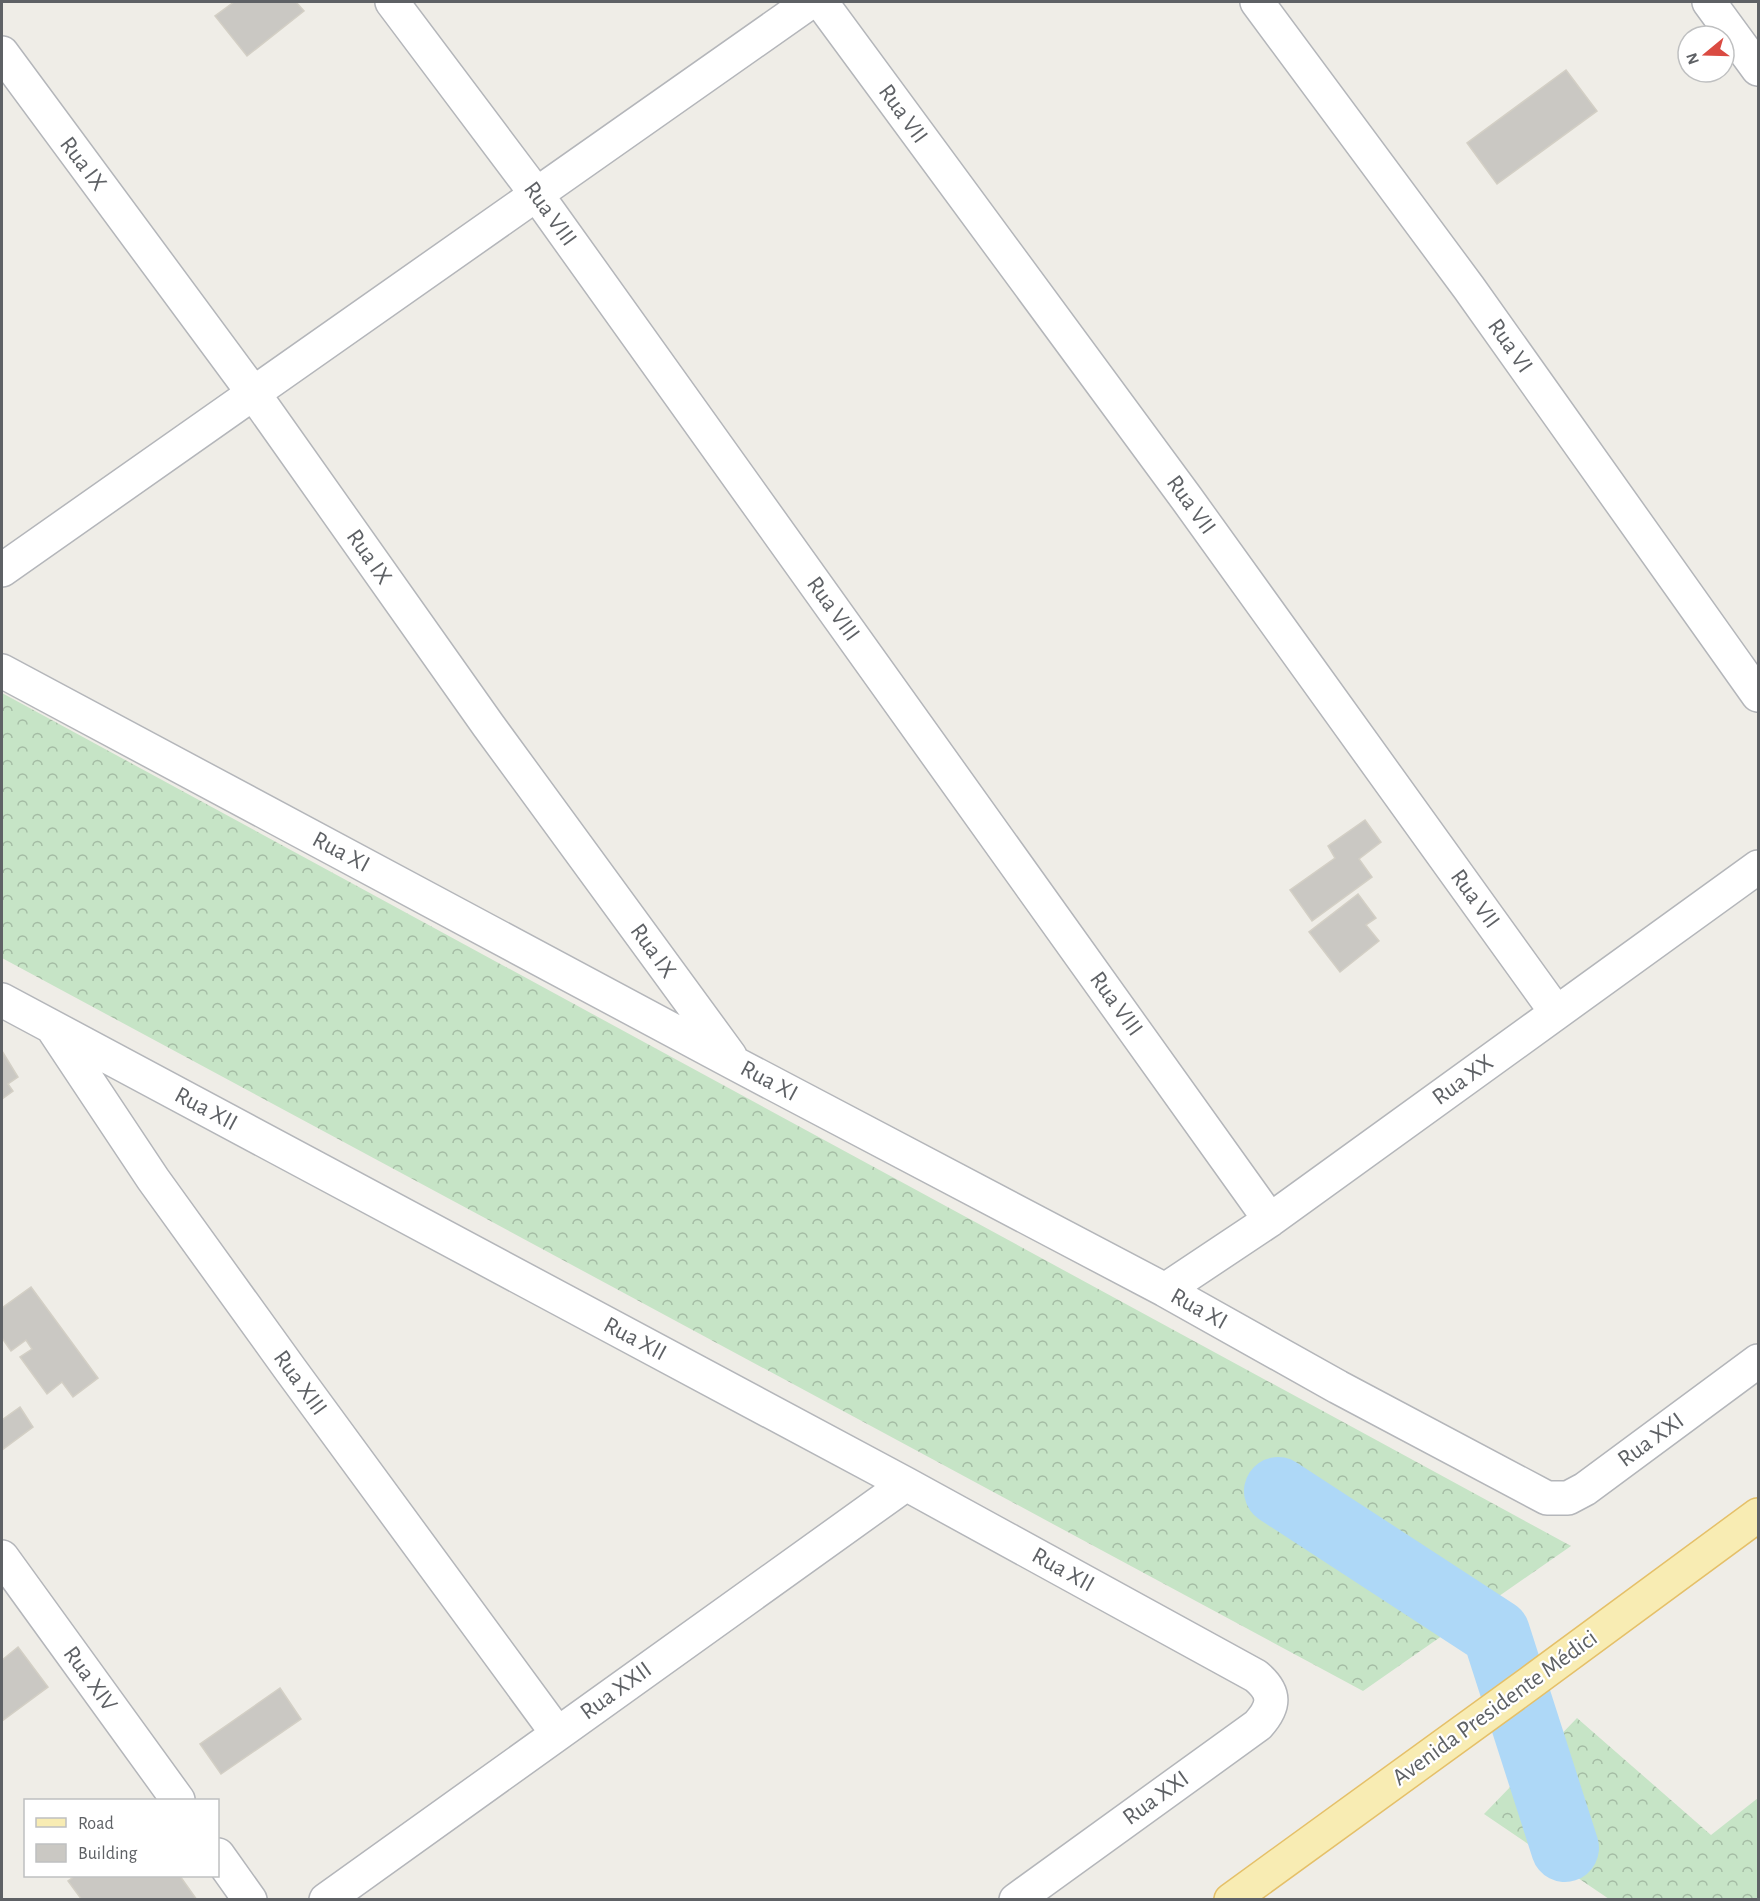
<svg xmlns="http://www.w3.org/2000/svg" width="1760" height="1901" viewBox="0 0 1760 1901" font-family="'Alegreya Sans',sans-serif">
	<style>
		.forest { fill: url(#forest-crowns) }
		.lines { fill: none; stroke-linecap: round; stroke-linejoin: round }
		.river { stroke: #aed8f7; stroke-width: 68 }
		.building { fill: #cac8c3; stroke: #d3cfc5; stroke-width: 1.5 }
		.minor-casing { stroke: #b4b6ba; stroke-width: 36 }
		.primary-casing { stroke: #e5c069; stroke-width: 36 }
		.minor { stroke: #fff; stroke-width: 33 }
		.primary { stroke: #f8ecb3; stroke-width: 33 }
		.labels { text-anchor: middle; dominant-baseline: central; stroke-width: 4.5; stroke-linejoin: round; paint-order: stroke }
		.street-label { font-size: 24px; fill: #5e6165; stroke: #fff }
	</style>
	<defs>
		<pattern id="forest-crowns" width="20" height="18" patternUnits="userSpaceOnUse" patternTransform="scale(1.5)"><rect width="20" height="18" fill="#c6e4c6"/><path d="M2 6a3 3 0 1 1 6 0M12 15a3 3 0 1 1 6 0" fill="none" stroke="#a4bca4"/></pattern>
	</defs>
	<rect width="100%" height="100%" fill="#efede7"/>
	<!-- forest -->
	<path class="forest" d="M2,693L1571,1546L1363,1691L2,958Z
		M1577,1718L1711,1835L1758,1798V1899H1609L1484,1814Z"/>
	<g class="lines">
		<!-- river -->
		<path class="river" d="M1278,1491L1496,1633L1565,1848"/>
	</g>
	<!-- building -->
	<path class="building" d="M234,2H296L304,11L247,56L215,16Z
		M1566,70L1597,111L1497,184L1467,143Z
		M1365,820L1381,842L1359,859L1372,877L1312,921L1290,890L1335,858L1328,846Z
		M1358,894L1376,918L1366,925L1379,941L1340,972L1309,932Z
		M2,1051L18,1077L8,1084L13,1091L2,1099Z
		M31,1287L98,1378L73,1397L62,1382L47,1394L20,1357L32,1349L26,1340L11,1351L2,1338V1308Z
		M20,1407L33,1427L2,1450V1420Z
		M18,1647L48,1687L2,1721V1660Z
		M280,1688L301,1719L221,1774L200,1744Z
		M75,1876H180L197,1900H82L68,1881Z"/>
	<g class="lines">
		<defs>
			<path id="minor" d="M392,2L537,195L1270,1220
				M821,2L1187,499L1556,1012
				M1257,2L1469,288L1758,695
				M1709,2L1758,69
				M2,53L254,394L488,725L730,1056
				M2,570L810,2
				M2,671L734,1063L1165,1290L1338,1387L1547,1498H1568L1585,1489L1758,1361
				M2,1000L906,1484L1256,1676C1276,1693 1275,1706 1258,1725L1016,1900
				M54,1030L153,1179L290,1369L557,1733
				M1165,1290L1270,1220L1758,867
				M2,1557L178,1800
				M218,1855L250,1900
				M326,1900L906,1484"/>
			<path id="primary" d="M1231,1900L1530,1683L1758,1515"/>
		</defs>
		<!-- minor casing -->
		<use href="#minor" class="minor-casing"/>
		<!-- primary casing -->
		<use href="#primary" class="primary-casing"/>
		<!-- minor -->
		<use href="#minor" class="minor"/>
		<!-- primary -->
		<use href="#primary" class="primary"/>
	</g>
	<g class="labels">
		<!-- street labels -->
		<g class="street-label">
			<text transform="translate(903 114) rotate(54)">Rua VII</text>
			<text transform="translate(83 164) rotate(53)">Rua IX</text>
			<text transform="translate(550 214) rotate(54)">Rua VIII</text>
			<text transform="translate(1510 346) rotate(55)">Rua VI</text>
			<text transform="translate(1191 505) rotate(54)">Rua VII</text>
			<text transform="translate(369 557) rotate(55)">Rua IX</text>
			<text transform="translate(833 609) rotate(54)">Rua VIII</text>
			<text transform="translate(341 852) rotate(28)">Rua XI</text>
			<text transform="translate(1475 899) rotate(54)">Rua VII</text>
			<text transform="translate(653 951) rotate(54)">Rua IX</text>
			<text transform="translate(1116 1004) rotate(54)">Rua VIII</text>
			<text transform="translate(1463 1080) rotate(-36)">Rua XX</text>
			<text transform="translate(769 1081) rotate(28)">Rua XI</text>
			<text transform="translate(206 1109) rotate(28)">Rua XII</text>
			<text transform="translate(1199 1309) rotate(29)">Rua XI</text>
			<text transform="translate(635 1339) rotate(28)">Rua XII</text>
			<text transform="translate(300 1383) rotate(54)">Rua XIII</text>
			<text transform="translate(1651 1440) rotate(-36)">Rua XXI</text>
			<text transform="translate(1063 1570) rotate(29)">Rua XII</text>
			<text transform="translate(90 1679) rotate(54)">Rua XIV</text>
			<text transform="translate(616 1691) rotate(-36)">Rua XXII</text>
			<text transform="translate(1495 1708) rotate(-36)">Avenida Presidente Médici</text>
			<text transform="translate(1156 1798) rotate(-36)">Rua XXI</text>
		</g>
	</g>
	<!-- border -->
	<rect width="1760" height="1901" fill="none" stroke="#5e6165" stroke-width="6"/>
	<!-- legend -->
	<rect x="24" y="1799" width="195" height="78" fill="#ffffff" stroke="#bfc0c1" stroke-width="1.5"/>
	<rect x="36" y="1818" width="30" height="9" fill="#f8ecb3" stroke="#bfc0c1" stroke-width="1.5"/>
	<text x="78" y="1829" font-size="18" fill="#5e6165">Road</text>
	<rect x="36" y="1844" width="30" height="18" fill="#cac8c3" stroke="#bfc0c1" stroke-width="1.5"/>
	<text x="78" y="1859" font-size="18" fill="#5e6165">Building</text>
	<!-- north arrow -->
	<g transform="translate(1706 54) rotate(251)"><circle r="28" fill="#ffffff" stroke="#bfc0c1" stroke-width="1.5"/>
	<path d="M0-4.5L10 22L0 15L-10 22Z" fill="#da4b42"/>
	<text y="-9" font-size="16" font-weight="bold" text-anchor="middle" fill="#5e6165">N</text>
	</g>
</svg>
